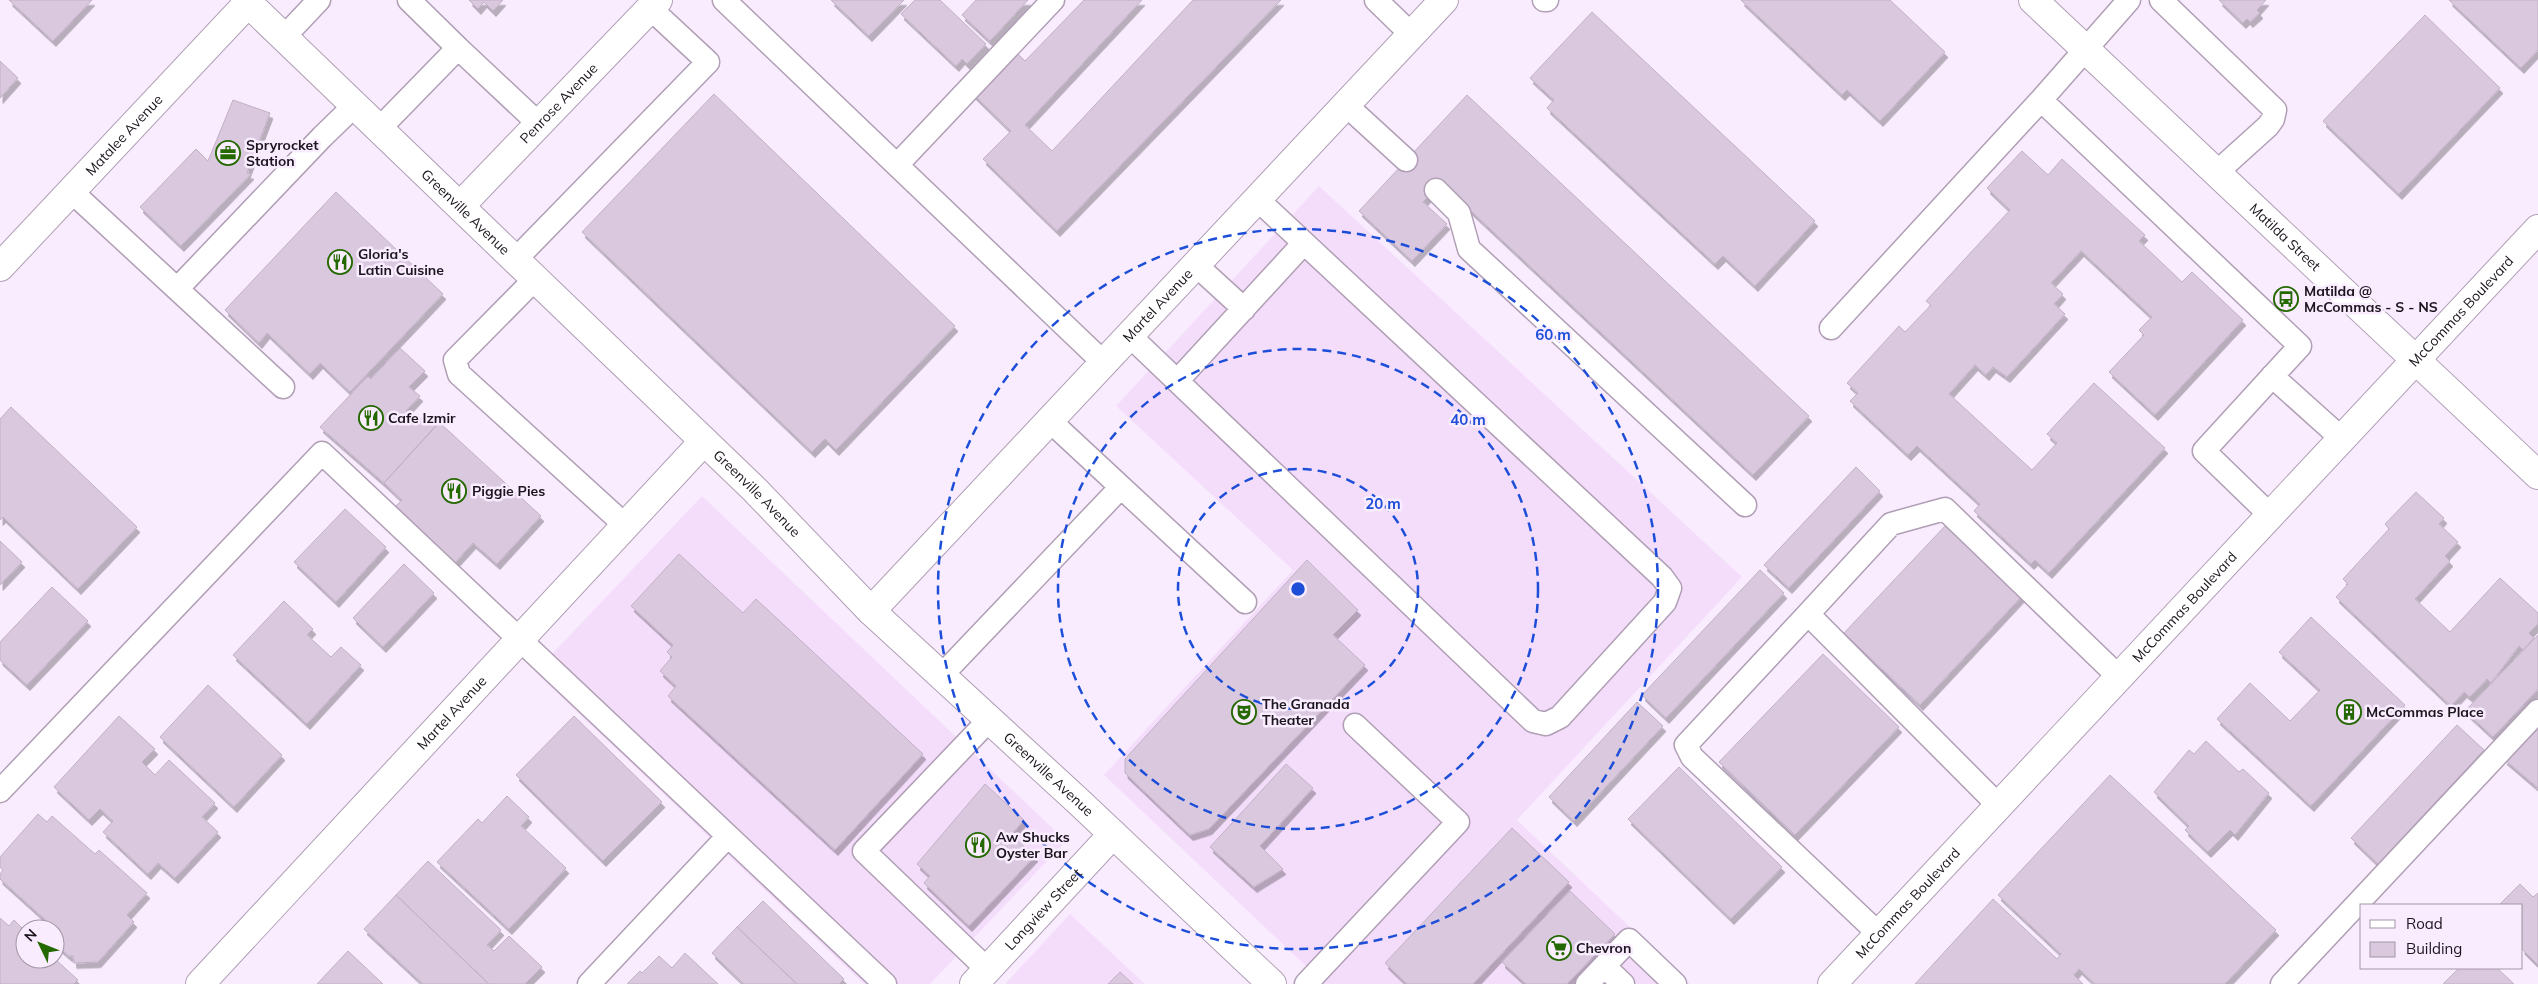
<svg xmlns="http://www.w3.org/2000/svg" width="2538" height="984" viewBox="0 0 2538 984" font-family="Mulish,sans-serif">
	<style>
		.built { fill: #f4ddfb }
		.building { fill: #dac8df; stroke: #c2b0c7; filter: url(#shadow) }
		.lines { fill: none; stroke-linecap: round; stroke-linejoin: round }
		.lane-casing { stroke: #b09fb5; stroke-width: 25 }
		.street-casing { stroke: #b09fb5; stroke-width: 30 }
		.secondary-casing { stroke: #b09fb5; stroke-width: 30 }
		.lane { stroke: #fff; stroke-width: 22 }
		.street { stroke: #fff; stroke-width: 28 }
		.secondary { stroke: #fff; stroke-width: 28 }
		.ring { fill: none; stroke: #1d4ed8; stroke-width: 2.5; stroke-dasharray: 9 6 }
		.labels { text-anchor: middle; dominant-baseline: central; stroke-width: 5; stroke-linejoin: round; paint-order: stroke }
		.street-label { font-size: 14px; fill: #1b151d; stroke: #faecff }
		.poi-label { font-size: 14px; font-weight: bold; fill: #1b151d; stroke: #faecff; text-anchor: start }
		.centre { fill: #1d4ed8; stroke: #faecff; stroke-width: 2.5 }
		.ring-label { font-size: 15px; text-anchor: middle; font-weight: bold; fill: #1d4ed8; stroke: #faecff; stroke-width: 5; stroke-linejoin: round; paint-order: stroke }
	</style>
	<defs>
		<filter id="shadow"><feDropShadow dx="3" dy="5.5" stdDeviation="0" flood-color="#0004"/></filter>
	</defs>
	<rect width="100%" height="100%" fill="#faecff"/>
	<!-- built -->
	<path class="built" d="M1319,186L1742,577L1517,820L1690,984H1325L1104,775L1293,570L1116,406Z
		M702,496L1066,841L930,984H864L535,672Z
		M1070,914L1145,984H1005Z"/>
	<!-- building -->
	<path class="building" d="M9,0H92L53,41Z
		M469,0H503L493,11L484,2L478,9Z
		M831,0H904L869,36Z
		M915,0H940L986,44L967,64L962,59L956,66L901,14Z
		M976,0H1028L990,41L962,15Z
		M1084,0H1142L1025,125L1052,151L1193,0H1281L1057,231L983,159L1011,131L972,93L1014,50L1025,61Z
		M1741,0H1890L1945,52L1880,121L1847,90L1842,95Z
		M2219,0H2266L2257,10L2260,13L2250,22L2247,19L2243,23Z
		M2449,0H2538V50L2521,68Z
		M1592,12L1815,221L1755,286L1723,256L1715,264L1547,108L1554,100L1530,78Z
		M2425,15L2500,88L2399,194L2323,121Z
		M0,61L18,78L0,98Z
		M714,94L955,326L836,450L825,439L812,452L582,232Z
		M1467,95L1809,416L1753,475L1441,183L1423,202L1447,224L1412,261L1359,211Z
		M233,100L270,113L247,173L251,174L181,246L140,207L196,149L208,161Z
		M2022,151L2048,175L2062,159L2145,235L2139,241L2182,282L2192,272L2243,320L2155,415L2109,372L2144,335L2139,330L2152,317L2081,251L2051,283L2063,294L2054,304L2065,314L2007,377L1993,367L1986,375L1975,365L1949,394L2032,470L2057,443L2047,434L2094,383L2165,448L2049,573L2035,560L2031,564L1974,511L1980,504L1917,446L1908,455L1850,401L1858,393L1847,383L1899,326L1905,332L1931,305L1926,301L2010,210L1987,188Z
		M336,192L443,294L350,392L320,363L310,374L267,333L259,343L225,310Z
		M400,348L425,371L409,387L420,396L406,411L417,422L425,414L437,425L384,483L320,427L368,376L371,379Z
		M11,407L137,527L78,589L3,517L0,520V419Z
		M439,422L541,516L497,564L473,543L453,565L392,510L402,500L384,483Z
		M1856,467L1880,491L1789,588L1764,565Z
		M2416,492L2444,518L2439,524L2458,542L2445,556L2450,561L2415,599L2450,632L2500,578L2538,613V624L2529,633L2534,638L2523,650L2519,646L2491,683L2487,679L2470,697L2464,692L2451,706L2336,597L2348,584L2343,579L2389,529L2385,524Z
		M345,509L386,547L336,602L294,562Z
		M1946,525L2022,596L1920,705L1844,633Z
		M0,541L22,562L0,585Z
		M679,554L743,613L756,599L923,754L835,850L668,696L676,686L660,671L672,657L667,652L673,645L631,606Z
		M1307,560L1358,610L1333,635L1365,665L1209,829L1190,835L1125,773V759Z
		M404,564L434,593L383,647L353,618Z
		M1760,570L1784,593L1666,718L1642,695Z
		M52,587L88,621L27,685L0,660V642Z
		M284,601L313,629L307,635L331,657L341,647L361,665L307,724L233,655Z
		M2311,617L2405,705L2311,806L2217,719L2250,683L2290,721L2320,690L2279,652Z
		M2538,635V689L2493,737L2465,711Z
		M1823,654L1899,727L1795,835L1719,762Z
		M208,685L282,755L234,807L160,737Z
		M1637,702L1663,726L1574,821L1549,797Z
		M119,716L155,749L142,762L155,775L169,760L215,803L202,817L218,832L175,878L158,863L148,874L103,832L113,821L100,809L89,820L54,787Z
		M574,716L662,802L603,861L516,775Z
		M2457,725L2484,750L2378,864L2351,838Z
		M2538,726V788L2504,759Z
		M2206,741L2239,772L2243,769L2269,793L2235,835L2230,830L2208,852L2185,830L2189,826L2154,792L2189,750L2194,754Z
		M1286,764L1313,788L1260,846L1283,869L1254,887L1210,847Z
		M1679,767L1782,867L1731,919L1628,819Z
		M2110,775L2276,930L2225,984H2095L2079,969L2074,975L2083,984H1915L1993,899L2057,959L2061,954L1998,895Z
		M985,784L1024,820L1011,835L1035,856L969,926L924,883L930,876L917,864Z
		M507,796L529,817L521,826L566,868L509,929L437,862L478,819L482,823Z
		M38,814L47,822L52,816L95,854L99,850L147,893L127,915L134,922L98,962L74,963L73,956H69L55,944V929H48L51,925L0,879V874L3,870L0,867V857Z
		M1512,828L1569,882L1473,984H1407L1385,963Z
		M428,861L501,930L487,945L494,951L509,936L542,967L525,984H489L396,895Z
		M2520,884L2533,897L2538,893V965L2522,949V905H2499Z
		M1570,891L1615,934L1567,984H1526L1502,962Z
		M396,895L489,984H423L364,929Z
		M763,901L844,979L839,984H797L737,927Z
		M0,918L9,926L14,920L25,931V959H55L78,980L74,984H0Z
		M737,927L797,984H744L712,953Z
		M348,951L383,984H317Z
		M685,953L718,984H627L640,971L642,973L659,956L672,968Z
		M2459,968H2497L2514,984H2443Z
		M1120,972L1133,984H1108Z"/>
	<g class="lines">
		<defs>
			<path id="lane" d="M724,0L1104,363
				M1376,0L1412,35
				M1544,0H1547
				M2161,0L2275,110L2273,119L2268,126L2216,173
				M284,37L319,0
				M458,48L539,124
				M2041,100L2129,0
				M1346,105L1406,160
				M380,128L458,48L409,0
				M897,165L1053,0
				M1436,190L1459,213L1469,249L1745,505
				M71,191L177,289
				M516,259L708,62L650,8
				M1196,265L1244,309
				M536,278L455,360L459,374L626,526
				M1831,328L2041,100L2300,346L2204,451L2270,515
				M1130,336L1533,721L1546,724L1560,717L1665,602L1670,588L1662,577L1257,199
				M2272,376L2341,438
				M1178,380L1303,244
				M283,387L177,289L322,137L355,105
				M1050,421L1121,487
				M1808,614L1686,745L1692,757L1879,934
				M941,676L1121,487L1245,602
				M0,791L322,453L885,984
				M1999,806L1808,614L1891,524L1945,509L2119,677
				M1604,966L1623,984
				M988,970L864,851L989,720
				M589,984L728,836
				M1306,984L1458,822L1355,725
				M1587,984L1629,940L1675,984
				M2282,984L2538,711"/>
			<g id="street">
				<path id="s1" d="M461,205L658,0"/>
				<path id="s2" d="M0,267L248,3"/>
				<path id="s3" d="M871,611L1444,0"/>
				<path id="s4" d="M200,984L704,441"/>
				<path id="s5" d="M974,984L1113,834"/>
			</g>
			<g id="secondary">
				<path id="s6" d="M245,0L755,490L871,611L1079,802L1272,984"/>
				<path id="s7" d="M2033,0L2538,475"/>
				<path id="s8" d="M1832,984L2538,229"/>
			</g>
		</defs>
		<!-- lane casing -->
		<use href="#lane" class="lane-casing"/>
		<!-- street casing -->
		<use href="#street" class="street-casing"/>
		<!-- secondary casing -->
		<use href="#secondary" class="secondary-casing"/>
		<!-- lane -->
		<use href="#lane" class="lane"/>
		<!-- street -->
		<use href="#street" class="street"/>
		<!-- secondary -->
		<use href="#secondary" class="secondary"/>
	</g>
	<!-- distance rings -->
	<g class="ring">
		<circle cx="1298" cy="589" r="120"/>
		<circle cx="1298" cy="589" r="240"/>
		<circle cx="1298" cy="589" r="360"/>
	</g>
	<!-- icons -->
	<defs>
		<symbol id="office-ring" viewBox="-11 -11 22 22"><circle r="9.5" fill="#faecff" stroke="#246900" stroke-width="1.5"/><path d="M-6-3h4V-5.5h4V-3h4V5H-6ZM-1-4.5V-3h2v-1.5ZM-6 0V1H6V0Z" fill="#246900"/></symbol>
		<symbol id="restaurant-ring" viewBox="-11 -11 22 22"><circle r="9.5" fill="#faecff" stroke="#246900" stroke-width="1.5"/><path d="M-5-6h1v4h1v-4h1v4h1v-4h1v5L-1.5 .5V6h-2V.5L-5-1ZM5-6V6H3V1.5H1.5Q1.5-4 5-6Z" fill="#246900"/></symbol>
		<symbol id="bus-ring" viewBox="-11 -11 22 22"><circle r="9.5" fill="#faecff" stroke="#246900" stroke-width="1.5"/><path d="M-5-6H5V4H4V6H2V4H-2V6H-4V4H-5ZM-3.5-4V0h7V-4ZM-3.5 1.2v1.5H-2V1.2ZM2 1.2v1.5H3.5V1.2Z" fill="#246900"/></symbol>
		<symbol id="theatre-ring" viewBox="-11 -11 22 22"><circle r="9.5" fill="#faecff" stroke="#246900" stroke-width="1.5"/><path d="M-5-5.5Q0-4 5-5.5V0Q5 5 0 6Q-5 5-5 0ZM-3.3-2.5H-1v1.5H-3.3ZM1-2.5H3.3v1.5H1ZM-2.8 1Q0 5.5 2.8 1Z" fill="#246900"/></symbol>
		<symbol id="building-ring" viewBox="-11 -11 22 22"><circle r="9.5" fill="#faecff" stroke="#246900" stroke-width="1.5"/><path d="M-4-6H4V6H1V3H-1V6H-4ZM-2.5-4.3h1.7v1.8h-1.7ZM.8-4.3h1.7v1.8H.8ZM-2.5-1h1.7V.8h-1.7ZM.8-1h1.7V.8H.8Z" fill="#246900"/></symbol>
		<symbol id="supermarket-ring" viewBox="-11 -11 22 22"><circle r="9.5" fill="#faecff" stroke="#246900" stroke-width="1.5"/><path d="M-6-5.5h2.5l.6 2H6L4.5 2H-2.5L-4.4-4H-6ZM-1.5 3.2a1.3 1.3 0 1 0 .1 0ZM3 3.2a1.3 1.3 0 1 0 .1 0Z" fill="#246900"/></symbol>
	</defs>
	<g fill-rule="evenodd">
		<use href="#office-ring" x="214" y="139" width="28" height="28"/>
		<use href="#restaurant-ring" x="326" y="248" width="28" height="28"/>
		<use href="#bus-ring" x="2272" y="285" width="28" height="28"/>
		<use href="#restaurant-ring" x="357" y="404" width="28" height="28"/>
		<use href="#restaurant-ring" x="440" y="477" width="28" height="28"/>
		<use href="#theatre-ring" x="1230" y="698" width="28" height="28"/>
		<use href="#building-ring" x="2335" y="698" width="28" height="28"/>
		<use href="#restaurant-ring" x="964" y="831" width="28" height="28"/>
		<use href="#supermarket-ring" x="1545" y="934" width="28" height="28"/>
	</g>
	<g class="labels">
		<!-- street labels -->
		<g class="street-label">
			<text stroke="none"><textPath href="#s1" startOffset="141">Penrose Avenue</textPath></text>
			<text stroke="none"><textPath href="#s2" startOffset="181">Matalee Avenue</textPath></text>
			<text stroke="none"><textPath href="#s6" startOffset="306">Greenville Avenue</textPath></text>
			<text stroke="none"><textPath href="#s7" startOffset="346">Matilda Street</textPath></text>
			<text stroke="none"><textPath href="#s3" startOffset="419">Martel Avenue</textPath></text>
			<text stroke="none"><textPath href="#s8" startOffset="921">McCommas Boulevard</textPath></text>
			<text stroke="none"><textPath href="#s6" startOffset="711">Greenville Avenue</textPath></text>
			<text stroke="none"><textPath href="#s8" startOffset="516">McCommas Boulevard</textPath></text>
			<text stroke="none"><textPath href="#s4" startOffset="370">Martel Avenue</textPath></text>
			<text stroke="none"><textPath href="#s6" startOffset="1116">Greenville Avenue</textPath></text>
			<text stroke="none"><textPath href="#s8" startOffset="111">McCommas Boulevard</textPath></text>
			<text stroke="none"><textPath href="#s5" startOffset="102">Longview Street</textPath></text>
		</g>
		<!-- poi labels -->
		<g class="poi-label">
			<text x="246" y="145">Spryrocket<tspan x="246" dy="16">Station</tspan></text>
			<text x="358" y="254">Gloria's<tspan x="358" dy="16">Latin Cuisine</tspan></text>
			<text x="2304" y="291">Matilda @<tspan x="2304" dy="16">McCommas - S - NS</tspan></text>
			<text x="388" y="418">Cafe Izmir</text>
			<text x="472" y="491">Piggie Pies</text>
			<text x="1262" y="704">The Granada<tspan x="1262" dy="16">Theater</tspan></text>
			<text x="2366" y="712">McCommas Place</text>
			<text x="996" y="837">Aw Shucks<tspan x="996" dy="16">Oyster Bar</tspan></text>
			<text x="1576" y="948">Chevron</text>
		</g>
	</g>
	<circle cx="1298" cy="589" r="8" class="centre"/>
	<g class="ring-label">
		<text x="1553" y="340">60 m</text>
		<text x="1468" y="425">40 m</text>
		<text x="1383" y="509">20 m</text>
	</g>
	<!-- legend -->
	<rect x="2360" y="904" width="162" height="65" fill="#faecff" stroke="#a196a5"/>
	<rect x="2370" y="920" width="25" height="8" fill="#ffffff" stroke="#a196a5"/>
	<text x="2406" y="929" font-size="15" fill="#1b151d">Road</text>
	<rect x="2370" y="942" width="25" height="15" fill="#dac8df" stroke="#a196a5"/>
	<text x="2406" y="954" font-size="15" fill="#1b151d">Building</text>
	<!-- north arrow -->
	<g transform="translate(40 944) rotate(313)"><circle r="24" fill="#faecff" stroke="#a196a5"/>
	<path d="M0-4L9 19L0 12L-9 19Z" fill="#246900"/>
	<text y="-8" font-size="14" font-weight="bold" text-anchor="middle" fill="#1b151d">N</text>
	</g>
</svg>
